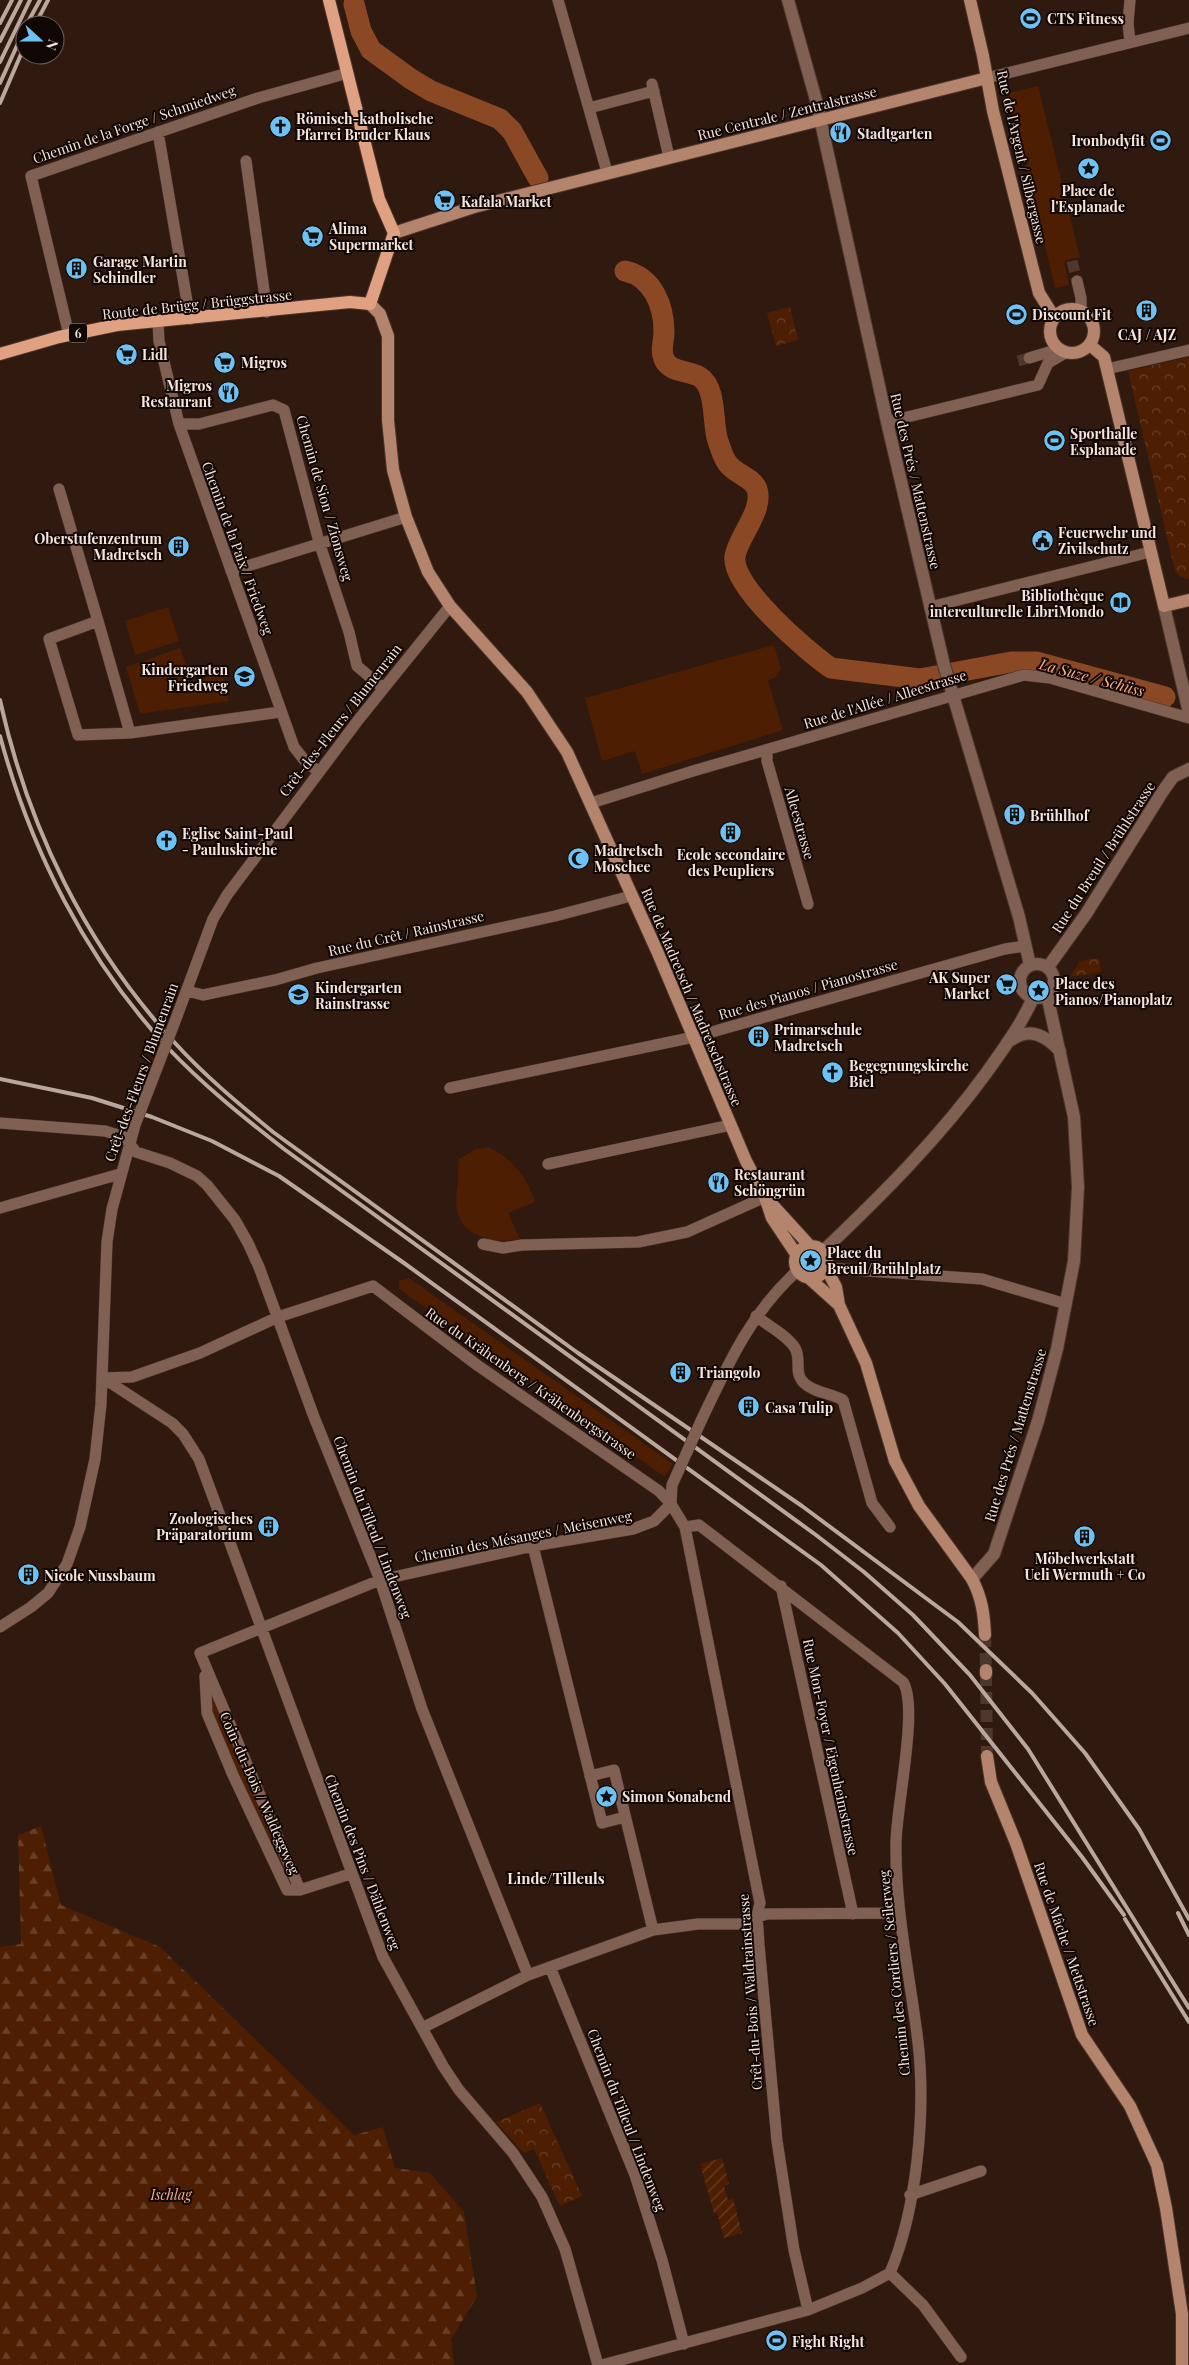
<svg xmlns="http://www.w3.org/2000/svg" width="1189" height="2365" viewBox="0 0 1189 2365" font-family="'Playfair Display',serif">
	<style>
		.grass { fill: #4e1e03 }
		.forest { fill: url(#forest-firs) }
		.park { fill: url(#park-crowns) }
		.garden { fill: url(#garden-furrows) }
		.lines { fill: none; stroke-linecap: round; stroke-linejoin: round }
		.river { stroke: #8a4825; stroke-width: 21 }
		.minor-tunnel { stroke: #4e372d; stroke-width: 11; stroke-dasharray: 11 5.5; stroke-linecap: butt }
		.secondary-tunnel { stroke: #4e372d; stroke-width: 12; stroke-dasharray: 12 6; stroke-linecap: butt }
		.minor-casing { stroke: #4c352b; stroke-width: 12 }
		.tertiary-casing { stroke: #4c352b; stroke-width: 14 }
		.secondary-casing { stroke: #4c352b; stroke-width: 14 }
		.primary-casing { stroke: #4c352b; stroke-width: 14 }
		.minor { stroke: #7f6052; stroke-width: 11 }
		.tertiary { stroke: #7f6052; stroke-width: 12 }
		.secondary { stroke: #b5846d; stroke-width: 12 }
		.primary { stroke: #e0a082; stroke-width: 12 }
		.rail { stroke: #baa79e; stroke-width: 4 }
		.minor-bridge-casing { stroke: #4c352b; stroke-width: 12; stroke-linecap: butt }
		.minor-bridge { stroke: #7f6052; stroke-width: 11 }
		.labels { text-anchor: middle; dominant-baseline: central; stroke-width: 4; stroke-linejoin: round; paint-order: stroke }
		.shield { fill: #110704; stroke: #b1a29b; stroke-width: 1 }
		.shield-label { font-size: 12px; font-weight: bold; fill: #f5e4dc }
		.poi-label { font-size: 14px; font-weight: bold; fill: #f5e4dc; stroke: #110704; text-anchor: start }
		.street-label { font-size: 14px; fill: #f5e4dc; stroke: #110704 }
		.park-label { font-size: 14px; font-style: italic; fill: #f7a883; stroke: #110704 }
		.water-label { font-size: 15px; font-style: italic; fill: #fbac87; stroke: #110704 }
		.neighbourhood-label { font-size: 15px; font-weight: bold; fill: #f5e4dc; stroke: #110704 }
	</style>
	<defs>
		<pattern id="forest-firs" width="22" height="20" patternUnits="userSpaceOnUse" patternTransform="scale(1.25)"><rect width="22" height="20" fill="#4e1e03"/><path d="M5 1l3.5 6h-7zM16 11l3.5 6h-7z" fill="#683f27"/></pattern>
		<pattern id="park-crowns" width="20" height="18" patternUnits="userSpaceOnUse" patternTransform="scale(1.25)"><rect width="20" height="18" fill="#4e1e03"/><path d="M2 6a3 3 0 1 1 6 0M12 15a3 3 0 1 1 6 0" fill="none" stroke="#683f27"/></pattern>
		<pattern id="garden-furrows" width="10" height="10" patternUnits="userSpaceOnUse" patternTransform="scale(1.25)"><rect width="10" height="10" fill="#4e1e03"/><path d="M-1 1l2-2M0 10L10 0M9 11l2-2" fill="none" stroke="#683f27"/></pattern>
	</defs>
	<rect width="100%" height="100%" fill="#30190e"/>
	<!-- grass -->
	<path class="grass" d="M1038,86L1080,257L1064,261L1069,285L1055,288L1009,93Z
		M168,607L179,641L135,655L125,621Z
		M774,645L781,669L777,676L768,681L783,730L642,774L635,751L602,761L585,698Z
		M180,648L190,675L187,676L191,684L205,678L204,674L221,669L229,701L140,714L126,667Z
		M488,1147C511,1157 528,1177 535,1202L508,1213L520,1239C497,1244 462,1238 457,1210C455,1200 457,1192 458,1182C459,1174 457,1168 459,1159L476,1149Z
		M409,1278L673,1464L665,1477L399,1289V1281Z
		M211,1691L294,1885H289L213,1716Z"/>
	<!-- forest -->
	<path class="forest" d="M41,1826L61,1905L160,1947L354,2135L383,2127L395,2168L430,2173L464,2212L477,2297L451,2339L454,2365H0V1947L21,1944L18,1835Z"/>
	<!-- park -->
	<path class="park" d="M790,307L798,340L776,346L767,313Z
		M1189,357V579C1183,579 1178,576 1175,571L1128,371Z
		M1099,958L1101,972L1070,977L1080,961Z
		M540,2103L582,2196L560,2206L534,2149L524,2153L496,2122Z"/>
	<!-- garden -->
	<path class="garden" d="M722,2158L729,2184L724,2186L728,2200L733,2199L742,2233L724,2238L717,2213H714L700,2164Z"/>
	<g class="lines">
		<!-- river -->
		<path class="river" d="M354,4L361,31L371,50L411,79L431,91L500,119L512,131L538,178
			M625,271C653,277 664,306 664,332C664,341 660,350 664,359C670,373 689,370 700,377C717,388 712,424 718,441C721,449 723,459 729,465C737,475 752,477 757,489C764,510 738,537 735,556C730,586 808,652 831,668L920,679L1011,662H1036L1165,697"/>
		<!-- minor-tunnel -->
		<path class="minor-tunnel" d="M1072,261L1077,281
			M1018,361L1029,358"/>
		<!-- secondary-tunnel -->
		<path class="secondary-tunnel" d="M985,1635L986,1670
			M986,1674L987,1756"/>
		<defs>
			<path id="minor" d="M558,0L607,172
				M1130,42L1128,23L1130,0
				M987,78L1189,28
				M652,84L669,157
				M589,108L654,91
				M158,132L190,319
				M246,161L267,312
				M1077,281L1081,298V310
				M158,322L159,341L179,424L294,747L305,761L319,772
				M69,335L31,176L258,98L348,73
				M1029,358L1059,349
				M1107,369L1189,350
				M887,422L1038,385L1048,363L1065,353
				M179,424H199L273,405L284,410L319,542L349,632L357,666L383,688
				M59,489L98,621L49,639L78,735L130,733L280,712
				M231,571L406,517
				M930,607L1150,552
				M98,621L130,733
				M767,750V761L808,904
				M591,803L693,771L1024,675L1050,678L1189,718
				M187,991L203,995L275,980L317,968L555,916L631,896
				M177,1016L213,919L227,895L359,719L450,606
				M450,1088L694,1037L1005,949L1025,946
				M0,1123L105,1131L124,1137L136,1152L170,1163L197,1176L207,1185L235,1220L248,1243L259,1267L314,1417L380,1580L422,1709L528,1975
				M548,1164L731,1125
				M0,1208L120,1174
				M483,1244L503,1248L522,1245L638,1242L687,1232L765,1197
				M826,1268L982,1279L1066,1304
				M756,1316C768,1326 787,1335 795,1348C802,1360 793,1372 804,1383C815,1393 830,1393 843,1400L872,1503L890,1527
				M103,1378L132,1377L200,1353L278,1317L373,1286L477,1365L659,1491L671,1504L685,1527L760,1903L757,1916L759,1945L777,2141L794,2250L808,2310
				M103,1378L172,1423L183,1434L199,1459L383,1957L443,2066L459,2090L513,2153L542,2197L565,2249L598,2365
				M701,1421C728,1364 750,1314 797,1271
				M671,1504L672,1485L677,1474
				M685,1527L699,1525L903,1682C919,1707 896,1808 896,1843C895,1910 910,1976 918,2042C926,2112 917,2209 890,2273
				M533,1546L602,1823L625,1817
				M781,1586L853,1914
				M0,1627L31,1607L48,1593L67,1564L80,1527L95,1459L101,1404L107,1242L112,1209L135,1125
				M205,1676L207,1713L233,1775L287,1890H300
				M590,1776L614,1770L653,1930
				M350,1874L300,1890L200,1653L380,1580L533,1546L633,1529L654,1521L671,1504
				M550,1967L635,2175L662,2260L684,2344
				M422,2028L528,1975L653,1930L698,1924H743C752,1922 757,1916 767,1914L900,1913
				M910,2195L981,2171
				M890,2273L923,2305L961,2357
				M602,2365L808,2310L862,2288L890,2273"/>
			<path id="tertiary" d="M788,0L816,100L887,422L944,665L1019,917L1030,965
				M1164,606L1189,713
				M1020 981a17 17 0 1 1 34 0a17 17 0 1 1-34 0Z
				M1048,967L1086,914L1163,791L1173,777L1189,769
				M1011,1040C1030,1027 1045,1035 1060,1051
				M823,1251C882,1195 939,1138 987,1072C1004,1048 1021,1025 1033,998
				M972,1579L994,1554L1038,1421L1057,1349L1074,1261L1078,1187L1074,1117L1047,995"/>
			<path id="secondary" d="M970,0L983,56L993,111L1039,293L1054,317
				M394,233L474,207L987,78
				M370,304L380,314L388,336V420L393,470L406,517L428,572L450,606L527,692L567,752L657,951L746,1161L765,1197L772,1218L796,1254
				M1050 331a22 22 0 1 1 44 0a22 22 0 1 1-44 0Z
				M1090,345L1104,357L1164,606L1189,600
				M769,1201L810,1246
				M795 1262a16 16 0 1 1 32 0a16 16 0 1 1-32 0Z
				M826,1268L836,1287L839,1305L866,1363L895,1461L919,1506L972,1579C982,1598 984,1614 985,1635
				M809,1278L839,1305
				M986,1674V1670
				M987,1756L991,1782L1016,1843L1082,2035L1130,2106L1157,2165L1166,2208L1182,2314V2365"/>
			<path id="primary" d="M0,354L59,337L117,325L350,302L370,304L394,233L379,199L329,0"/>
		</defs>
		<!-- minor casing -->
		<use href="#minor" class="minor-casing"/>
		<!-- tertiary casing -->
		<use href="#tertiary" class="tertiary-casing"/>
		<!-- secondary casing -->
		<use href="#secondary" class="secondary-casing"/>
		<!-- primary casing -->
		<use href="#primary" class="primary-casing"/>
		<!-- minor -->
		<use href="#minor" class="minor"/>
		<!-- tertiary -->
		<use href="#tertiary" class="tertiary"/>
		<!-- secondary -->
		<use href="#secondary" class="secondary"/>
		<!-- primary -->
		<use href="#primary" class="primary"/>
		<!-- rail -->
		<path class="rail" d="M29,20L40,0
			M0,23L12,0
			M35,25L48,0
			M0,41L21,0
			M0,62L30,0
			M0,83L25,28
			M0,103L25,45
			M0,700C28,828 86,946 175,1043C205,1076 239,1104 273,1132L578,1353L802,1506L958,1622L1032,1693L1085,1753L1139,1829L1189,1919
			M0,736C31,851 86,959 167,1047C203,1085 243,1117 284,1149L816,1535L864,1572L913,1615L970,1675L1028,1749L1189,2008
			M0,1079L92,1098L152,1117L212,1141L279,1176L404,1263L821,1565L898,1633L945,1684L1082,1857L1124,1915
			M1178,1913L1189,1935
			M1125,1919L1189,2022"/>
		<defs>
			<path id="minor-bridge" d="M135,1125L177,1016
				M677,1474L701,1421"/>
		</defs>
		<!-- minor-bridge casing -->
		<use href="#minor-bridge" class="minor-bridge-casing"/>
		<!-- minor-bridge -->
		<use href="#minor-bridge" class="minor-bridge"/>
	</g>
	<!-- icons -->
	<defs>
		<symbol id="stadium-disc" viewBox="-11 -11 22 22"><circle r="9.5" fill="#6dc2f3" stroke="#110704"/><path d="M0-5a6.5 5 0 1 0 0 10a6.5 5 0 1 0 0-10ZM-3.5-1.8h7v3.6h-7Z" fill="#111"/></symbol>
		<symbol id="church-disc" viewBox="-11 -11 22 22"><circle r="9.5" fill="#6dc2f3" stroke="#110704"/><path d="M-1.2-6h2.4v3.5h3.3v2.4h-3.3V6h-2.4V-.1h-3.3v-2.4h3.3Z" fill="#111"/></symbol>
		<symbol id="restaurant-disc" viewBox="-11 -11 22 22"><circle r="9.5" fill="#6dc2f3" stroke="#110704"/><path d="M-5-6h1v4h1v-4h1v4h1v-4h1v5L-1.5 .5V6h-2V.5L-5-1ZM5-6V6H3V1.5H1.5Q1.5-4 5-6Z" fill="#111"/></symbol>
		<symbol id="sight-disc" viewBox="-11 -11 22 22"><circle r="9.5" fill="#6dc2f3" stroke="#110704"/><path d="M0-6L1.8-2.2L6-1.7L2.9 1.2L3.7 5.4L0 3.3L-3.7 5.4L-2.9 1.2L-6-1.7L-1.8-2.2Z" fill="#111"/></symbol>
		<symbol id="supermarket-disc" viewBox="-11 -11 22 22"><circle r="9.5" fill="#6dc2f3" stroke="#110704"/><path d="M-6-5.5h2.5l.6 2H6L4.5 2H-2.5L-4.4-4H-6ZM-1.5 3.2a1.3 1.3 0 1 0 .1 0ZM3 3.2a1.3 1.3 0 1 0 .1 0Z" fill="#111"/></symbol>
		<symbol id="building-disc" viewBox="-11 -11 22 22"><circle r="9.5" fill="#6dc2f3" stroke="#110704"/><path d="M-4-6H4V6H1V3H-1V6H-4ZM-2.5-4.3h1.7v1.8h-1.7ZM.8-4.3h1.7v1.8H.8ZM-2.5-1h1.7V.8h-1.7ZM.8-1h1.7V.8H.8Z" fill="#111"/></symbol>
		<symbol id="civic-disc" viewBox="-11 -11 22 22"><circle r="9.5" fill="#6dc2f3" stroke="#110704"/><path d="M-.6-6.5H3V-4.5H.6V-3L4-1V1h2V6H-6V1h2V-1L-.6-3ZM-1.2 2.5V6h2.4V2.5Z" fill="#111"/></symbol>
		<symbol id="library-disc" viewBox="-11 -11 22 22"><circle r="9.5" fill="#6dc2f3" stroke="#110704"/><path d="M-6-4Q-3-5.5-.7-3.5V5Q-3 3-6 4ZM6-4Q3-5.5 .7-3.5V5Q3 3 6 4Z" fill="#111"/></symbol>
		<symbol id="school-disc" viewBox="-11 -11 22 22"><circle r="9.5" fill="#6dc2f3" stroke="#110704"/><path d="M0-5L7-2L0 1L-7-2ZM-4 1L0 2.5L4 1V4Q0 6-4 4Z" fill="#111"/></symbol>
		<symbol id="mosque-disc" viewBox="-11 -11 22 22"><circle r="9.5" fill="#6dc2f3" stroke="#110704"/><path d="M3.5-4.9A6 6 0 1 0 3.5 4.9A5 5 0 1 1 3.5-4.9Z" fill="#111"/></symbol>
	</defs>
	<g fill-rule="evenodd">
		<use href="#stadium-disc" x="1018" y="6" width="25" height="25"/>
		<use href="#church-disc" x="268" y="114" width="25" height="25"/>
		<use href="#restaurant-disc" x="828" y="120" width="25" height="25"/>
		<use href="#stadium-disc" x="1148" y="128" width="25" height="25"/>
		<use href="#sight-disc" x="1076" y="156" width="25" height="25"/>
		<use href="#supermarket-disc" x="432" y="188" width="25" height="25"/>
		<use href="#supermarket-disc" x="300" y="224" width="25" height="25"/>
		<use href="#building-disc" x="64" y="256" width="25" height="25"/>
		<use href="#building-disc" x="1134" y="298" width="25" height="25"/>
		<use href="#stadium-disc" x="1004" y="302" width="25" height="25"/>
		<use href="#supermarket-disc" x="114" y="342" width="25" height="25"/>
		<use href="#supermarket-disc" x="212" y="350" width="25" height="25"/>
		<use href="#restaurant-disc" x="216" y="380" width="25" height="25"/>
		<use href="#stadium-disc" x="1042" y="428" width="25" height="25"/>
		<use href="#civic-disc" x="1030" y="528" width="25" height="25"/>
		<use href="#building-disc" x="166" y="534" width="25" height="25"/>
		<use href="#library-disc" x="1108" y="590" width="25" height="25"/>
		<use href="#school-disc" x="232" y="664" width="25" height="25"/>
		<use href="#building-disc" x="1002" y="802" width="25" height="25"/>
		<use href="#building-disc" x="718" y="820" width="25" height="25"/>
		<use href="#church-disc" x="154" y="828" width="25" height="25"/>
		<use href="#mosque-disc" x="566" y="846" width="25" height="25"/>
		<use href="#supermarket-disc" x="994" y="972" width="25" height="25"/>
		<use href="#sight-disc" x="1026" y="978" width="25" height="25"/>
		<use href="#school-disc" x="286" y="982" width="25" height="25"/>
		<use href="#building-disc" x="746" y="1024" width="25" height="25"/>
		<use href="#church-disc" x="820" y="1060" width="25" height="25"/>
		<use href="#restaurant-disc" x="706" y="1170" width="25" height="25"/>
		<use href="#sight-disc" x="798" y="1248" width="25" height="25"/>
		<use href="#building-disc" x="668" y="1360" width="25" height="25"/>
		<use href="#building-disc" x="736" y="1394" width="25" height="25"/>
		<use href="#building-disc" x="256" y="1514" width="25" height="25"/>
		<use href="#building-disc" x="1072" y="1524" width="25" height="25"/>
		<use href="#building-disc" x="16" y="1562" width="25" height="25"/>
		<use href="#sight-disc" x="594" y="1784" width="25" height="25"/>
		<use href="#stadium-disc" x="764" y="2328" width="25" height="25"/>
	</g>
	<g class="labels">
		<!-- shield labels -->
		<rect class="shield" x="69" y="323.5" width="18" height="19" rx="4"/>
		<g class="shield-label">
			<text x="78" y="333">6</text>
		</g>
		<!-- poi labels -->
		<g class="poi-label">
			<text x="1047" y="18">CTS Fitness</text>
			<text x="296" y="118">Römisch-katholische<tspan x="296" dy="16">Pfarrei Bruder Klaus</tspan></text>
			<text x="857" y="133">Stadtgarten</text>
			<text x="1145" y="140" text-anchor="end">Ironbodyfit</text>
			<text x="1088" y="190" text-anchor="middle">Place de<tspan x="1088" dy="16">l'Esplanade</tspan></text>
			<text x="461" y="201">Kafala Market</text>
			<text x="329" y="228">Alima<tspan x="329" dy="16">Supermarket</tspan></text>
			<text x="93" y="261">Garage Martin<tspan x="93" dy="16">Schindler</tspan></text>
			<text x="1032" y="314">Discount Fit</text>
			<text x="1147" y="334" text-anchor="middle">CAJ / AJZ</text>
			<text x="142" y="354">Lidl</text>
			<text x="241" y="362">Migros</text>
			<text x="212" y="385" text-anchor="end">Migros<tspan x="212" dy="16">Restaurant</tspan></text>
			<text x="1070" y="433">Sporthalle<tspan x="1070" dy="16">Esplanade</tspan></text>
			<text x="1058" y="532">Feuerwehr und<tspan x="1058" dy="16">Zivilschutz</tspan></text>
			<text x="162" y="538" text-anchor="end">Oberstufenzentrum<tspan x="162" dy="16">Madretsch</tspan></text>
			<text x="1104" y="595" text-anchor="end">Bibliothèque<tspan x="1104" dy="16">interculturelle LibriMondo</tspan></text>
			<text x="228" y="669" text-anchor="end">Kindergarten<tspan x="228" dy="16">Friedweg</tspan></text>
			<text x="1030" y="815">Brühlhof</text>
			<text x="182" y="833">Eglise Saint-Paul<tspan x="182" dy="16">- Pauluskirche</tspan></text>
			<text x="594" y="850">Madretsch<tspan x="594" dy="16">Moschee</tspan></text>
			<text x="731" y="854" text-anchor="middle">Ecole secondaire<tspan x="731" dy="16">des Peupliers</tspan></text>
			<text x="990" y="977" text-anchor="end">AK Super<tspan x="990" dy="16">Market</tspan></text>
			<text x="1055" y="983">Place des<tspan x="1055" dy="16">Pianos/Pianoplatz</tspan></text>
			<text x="315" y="987">Kindergarten<tspan x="315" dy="16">Rainstrasse</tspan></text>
			<text x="774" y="1029">Primarschule<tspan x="774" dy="16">Madretsch</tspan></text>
			<text x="849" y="1065">Begegnungskirche<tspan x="849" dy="16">Biel</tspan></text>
			<text x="734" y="1174">Restaurant<tspan x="734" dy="16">Schöngrün</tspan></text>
			<text x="827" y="1252">Place du<tspan x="827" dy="16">Breuil/Brühlplatz</tspan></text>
			<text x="697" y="1372">Triangolo</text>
			<text x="765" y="1407">Casa Tulip</text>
			<text x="253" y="1518" text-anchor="end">Zoologisches<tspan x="253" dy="16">Präparatorium</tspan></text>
			<text x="1085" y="1558" text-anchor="middle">Möbelwerkstatt<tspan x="1085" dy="16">Ueli Wermuth + Co</tspan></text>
			<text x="44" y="1575">Nicole Nussbaum</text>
			<text x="622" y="1796">Simon Sonabend</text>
			<text x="792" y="2341">Fight Right</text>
		</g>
		<!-- street labels -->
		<g class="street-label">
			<text transform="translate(787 113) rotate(-14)">Rue Centrale / Zentralstrasse</text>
			<text transform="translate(134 124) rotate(-19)">Chemin de la Forge / Schmiedweg</text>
			<text transform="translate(1022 157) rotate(77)">Rue de l'Argent / Silbergasse</text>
			<text transform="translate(197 304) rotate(-6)">Route de Brügg / Brüggstrasse</text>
			<text transform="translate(916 481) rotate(77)">Rue des Prés / Mattenstrasse</text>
			<text transform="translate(325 498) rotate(74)">Chemin de Sion / Zionsweg</text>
			<text transform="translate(238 548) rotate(70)">Chemin de la Paix / Friedweg</text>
			<text transform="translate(885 699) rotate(-17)">Rue de l'Allée / Alleestrasse</text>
			<text transform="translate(340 720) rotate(-52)">Crêt-des-Fleurs / Blumenrain</text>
			<text transform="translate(800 823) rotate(74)">Alleestrasse</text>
			<text transform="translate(1103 857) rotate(-57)">Rue du Breuil / Brühlstrasse</text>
			<text transform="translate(406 933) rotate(-13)">Rue du Crêt / Rainstrasse</text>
			<text transform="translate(808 989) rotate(-16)">Rue des Pianos / Pianostrasse</text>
			<text transform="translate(692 997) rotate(67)">Rue de Madretsch / Madretschstrasse</text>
			<text transform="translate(141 1072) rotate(-70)">Crêt-des-Fleurs / Blumenrain</text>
			<text transform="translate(531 1383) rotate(35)">Rue du Krähenberg / Krähenbergstrasse</text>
			<text transform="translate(1015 1435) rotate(-73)">Rue des Prés / Mattenstrasse</text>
			<text transform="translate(373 1527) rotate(69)">Chemin du Tilleul / Lindenweg</text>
			<text transform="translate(523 1536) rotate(-11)">Chemin des Mésanges / Meisenweg</text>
			<text transform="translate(831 1747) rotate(78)">Rue Mon-Foyer / Eigenheimstrasse</text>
			<text transform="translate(260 1793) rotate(66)">Coin-du-Bois / Waldeggweg</text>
			<text transform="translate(363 1862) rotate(69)">Chemin des Pins / Dählenweg</text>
			<text transform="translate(1067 1944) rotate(71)">Rue de Mâche / Mettstrasse</text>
			<text transform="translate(894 1973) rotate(-96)">Chemin des Cordiers / Seilerweg</text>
			<text transform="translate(750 1992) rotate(-94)">Crêt-du-Bois / Waldrainstrasse</text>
			<text transform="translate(627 2120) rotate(69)">Chemin du Tilleul / Lindenweg</text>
		</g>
		<!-- park labels -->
		<g class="park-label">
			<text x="171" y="2194">Ischlag</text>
		</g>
		<!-- water labels -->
		<g class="water-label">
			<text transform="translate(1092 677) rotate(15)">La Suze / Schüss</text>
		</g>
		<!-- neighbourhood labels -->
		<g class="neighbourhood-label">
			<text x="556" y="1878">Linde/Tilleuls</text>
		</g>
	</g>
	<!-- north arrow -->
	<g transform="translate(40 40) rotate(111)"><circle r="24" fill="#110704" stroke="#6c5f5a"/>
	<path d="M0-4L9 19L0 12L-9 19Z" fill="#6dc2f3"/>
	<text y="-8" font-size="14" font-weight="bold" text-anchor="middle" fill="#f5e4dc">N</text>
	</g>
</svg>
